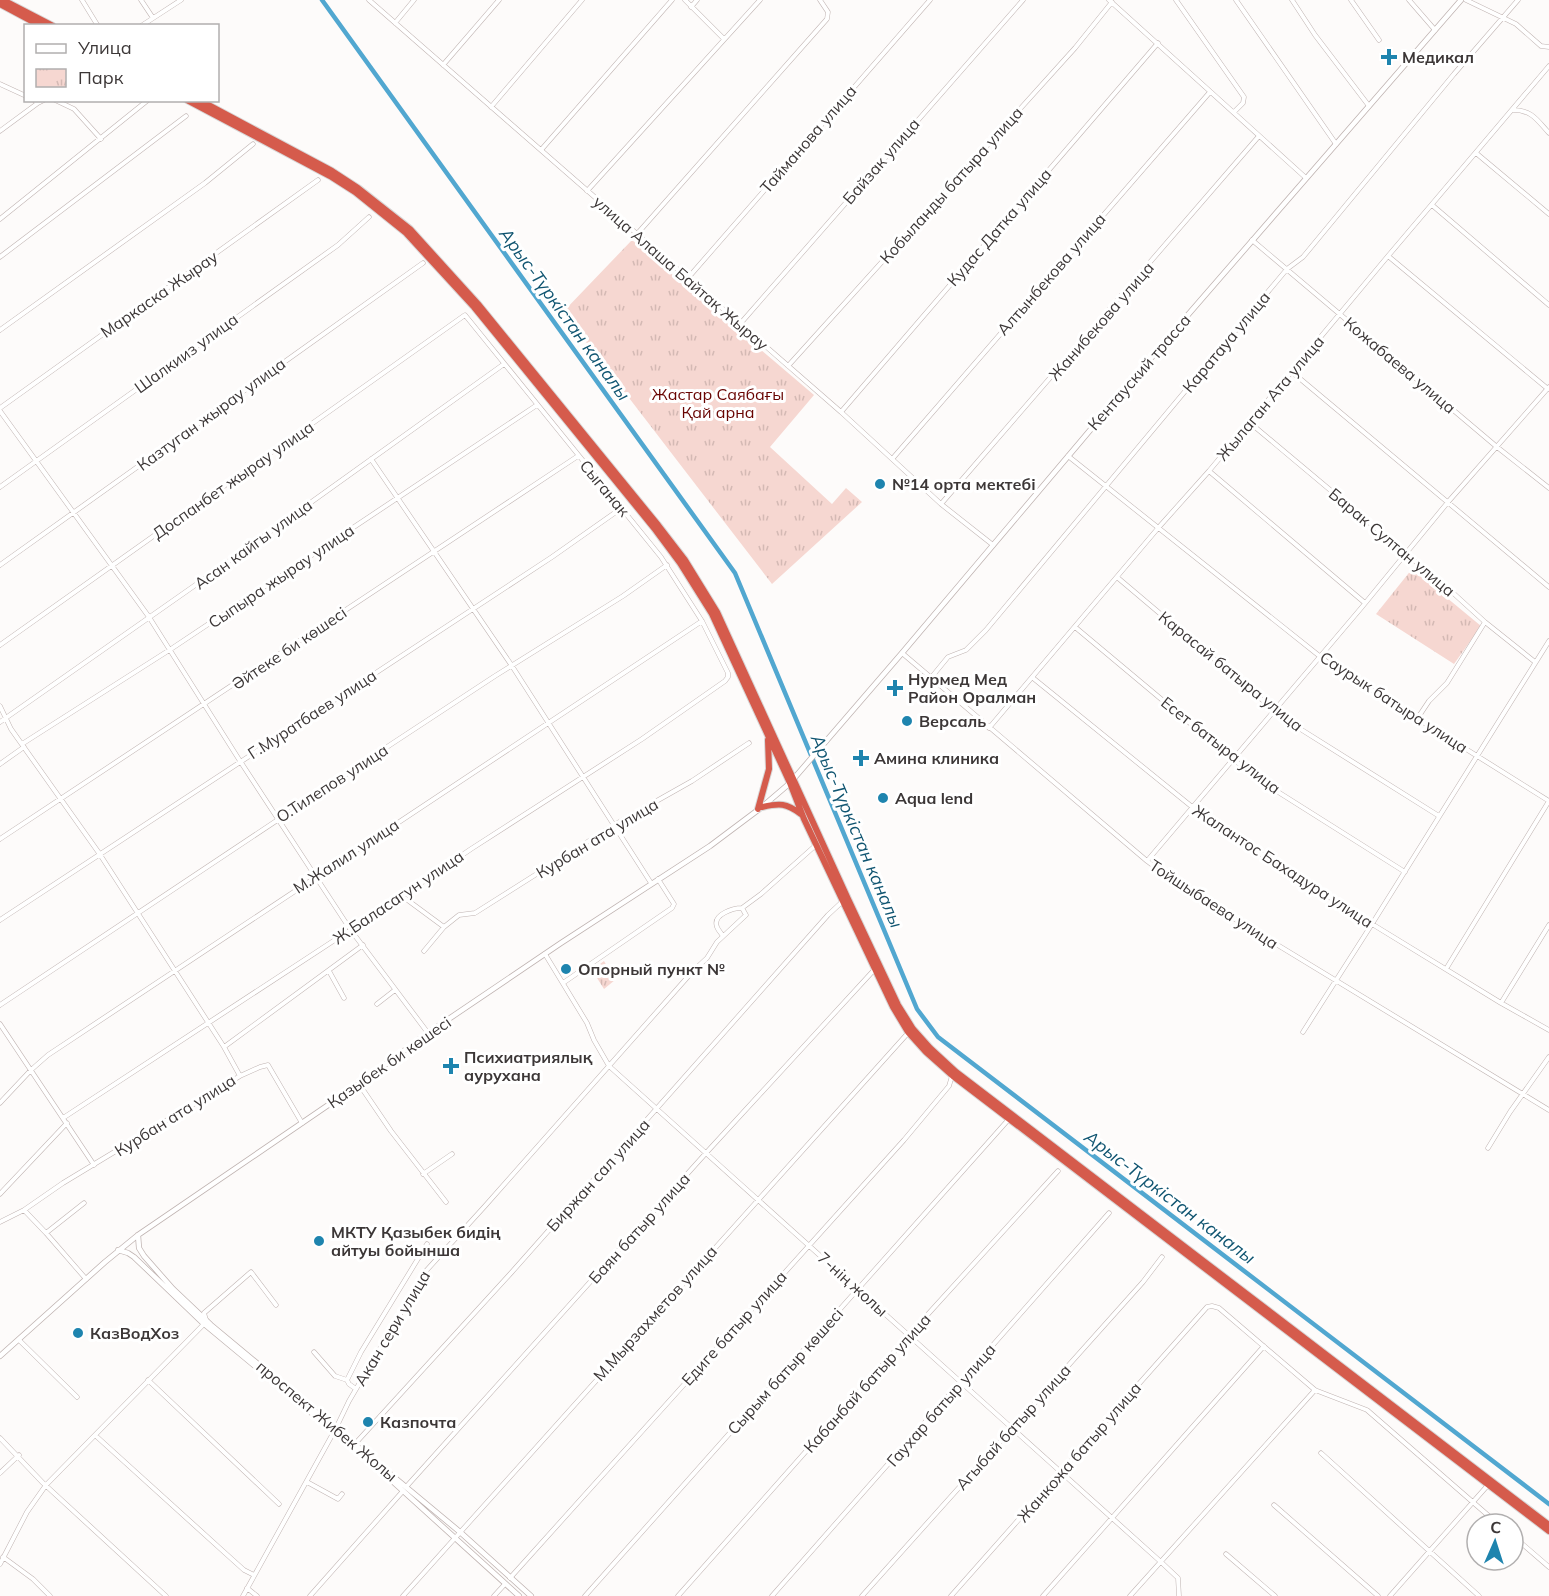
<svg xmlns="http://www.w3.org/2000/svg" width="1549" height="1596" viewBox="0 0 1549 1596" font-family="Mulish,sans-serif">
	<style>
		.park { fill: url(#park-tufts) }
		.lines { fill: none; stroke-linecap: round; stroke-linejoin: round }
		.canal { stroke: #51a7d0; stroke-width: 4.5 }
		.street-casing { stroke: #c0b4b2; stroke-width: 5 }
		.secondary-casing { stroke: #c0b4b2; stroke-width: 6 }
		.highway-casing { stroke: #d8d7d7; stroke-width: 8 }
		.street { stroke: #fff; stroke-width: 4 }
		.secondary { stroke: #fff; stroke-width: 4.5 }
		.highway { stroke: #d55b4c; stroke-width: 6 }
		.poi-dot { fill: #1e84ae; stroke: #fff; stroke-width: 2 }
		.labels { text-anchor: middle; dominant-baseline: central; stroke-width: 6; stroke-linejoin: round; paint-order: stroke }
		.poi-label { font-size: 16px; font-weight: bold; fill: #3c3737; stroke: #fff; text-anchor: start }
		.street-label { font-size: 16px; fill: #3c3737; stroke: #fff }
		.park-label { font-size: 16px; fill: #680300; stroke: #fff }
		.water-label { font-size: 18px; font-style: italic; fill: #105571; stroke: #fff }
	</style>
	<defs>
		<pattern id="park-tufts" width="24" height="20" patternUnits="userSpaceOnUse" patternTransform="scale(1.5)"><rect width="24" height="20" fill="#f6d7d1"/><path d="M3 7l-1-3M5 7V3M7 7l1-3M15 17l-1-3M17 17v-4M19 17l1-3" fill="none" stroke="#d4b9b4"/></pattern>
	</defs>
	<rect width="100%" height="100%" fill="#fdfbfa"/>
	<!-- park -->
	<path class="park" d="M632,240L814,395L770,447L832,504L846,488L862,502L772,584L563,312Z
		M1412,569L1481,626L1454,664L1376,614Z
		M604,961L615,980L604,989L592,970Z"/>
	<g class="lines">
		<!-- canal -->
		<path class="canal" d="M322,0L735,573L917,1009L938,1037L1549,1504"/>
		<defs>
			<path id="street" d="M82,0L98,26
				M141,0L153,18
				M369,0L841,412L941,504L993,545
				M685,0L724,39
				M1109,0L1306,178
				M1176,0L1244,97L1243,103L1234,112
				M1236,0L1336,144
				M1292,0L1315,35L1369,106
				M1351,0L1379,40
				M1409,0L1435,30
				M1466,0L1516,24L1541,46L1549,47
				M691,7L697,0
				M395,23L414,0
				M141,26L181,0
				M443,65L499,0
				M0,84L26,96
				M55,100L74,109L101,139
				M38,103L44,100
				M491,107L582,0
				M1513,110C1532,110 1537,120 1549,133
				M0,131L38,103L34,100
				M541,150L672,0
				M1476,153L1549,214
				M587,191L760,0
				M1432,205L1549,305
				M0,219L148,100
				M637,234L827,19L828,12L820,0
				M1252,240L1497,447L1549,488
				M1388,256L1548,389
				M0,257L186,116
				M688,278L930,0
				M740,324L1023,0
				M0,330L205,183L253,144
				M788,366L1075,48L1112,2
				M1292,372L1549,587
				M0,408L318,180
				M0,411L149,617L240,761L350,929L428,1033
				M841,412L1158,43
				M1249,422L1452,592L1485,622L1535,662
				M1068,456L1327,662L1549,801
				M893,458L1210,92
				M371,459L512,666L651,883
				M1209,471L1365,603
				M0,487L338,245L369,217
				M941,504L1259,136
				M0,565C141,465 282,364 423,263
				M1118,578L1286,720L1439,816
				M1075,627L1234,760L1267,785L1405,872
				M0,645L465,315L661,557L702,621L728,673V677L725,681L642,739L471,849L402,896L63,1118
				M902,653L1147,861L1179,885L1549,1110
				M1033,678L1212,823L1372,924L1501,1003L1549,1030
				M930,679L948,657L966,650L986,630L1287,269L1303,257L1454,74L1518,0
				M0,706L11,729L99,853L224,1047
				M1417,719L1429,701L1447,683L1485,622
				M0,722L204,579L504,364
				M989,728L1159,527L1209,471L1388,256L1549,66
				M22,744L171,649L537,405
				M0,764L24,747
				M0,839L578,456
				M1147,861L1362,607L1448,502L1549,387
				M402,896L444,927L459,915L475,913L614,825L692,781L749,743
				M0,920L552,557L623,507
				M723,936C721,933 718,930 717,927C712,914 734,908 742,908
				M424,951L444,927
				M545,954L587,1023L594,1040L609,1066L1161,1562L1178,1578L1179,1596
				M1446,969L1549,801
				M329,971L344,998
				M563,983L672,908L674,904L658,879
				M1501,1003L1549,925
				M377,1004L395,990
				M0,1005L393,743L495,676L623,596L667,565
				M0,1024L94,1165
				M1303,1032L1372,924L1549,641
				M240,1076L224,1047L363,945
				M359,1084L391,1131L446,1202
				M0,1103L31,1070L48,1055L702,621
				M1488,1148L1510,1112L1549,1057
				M423,1174L452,1154
				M0,1194L67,1123
				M84,1203L46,1233L86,1279
				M24,1210L46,1233
				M0,1222L24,1210L63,1183L240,1076L260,1067L268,1065L302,1123
				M19,1340L77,1397
				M314,1352L335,1376L347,1380
				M148,1380L279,1504
				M356,1389L349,1384L347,1380L361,1352L427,1244
				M96,1436L224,1552L244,1570L254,1575
				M0,1438L43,1483L166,1596
				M353,1446L511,1273L828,915L843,901
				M1321,1453L1479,1596
				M0,1473L19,1455
				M307,1482L338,1499L342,1494
				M406,1487L706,1153L874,970
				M1274,1505L1378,1596
				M1513,1536L1549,1567
				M1226,1554L1275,1596
				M3,1557L33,1579L50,1596
				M0,1564L27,1512L46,1485L202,1326L206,1320L204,1313L251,1272L276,1305
				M510,1578L904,1140L949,1086L952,1076
				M247,1588L257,1596
				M243,1596L336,1428L349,1401L425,1272L485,1206L693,971L707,958L717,942L746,915L742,908L761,894L816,845
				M310,1596L403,1491
				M403,1596L908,1033
				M494,1596L505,1584
				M585,1596L1009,1119
				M678,1596L909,1335L1058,1171
				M772,1596L1109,1213
				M862,1596L1143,1282L1162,1257
				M951,1596L1207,1307L1212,1306L1219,1308L1315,1390L1367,1410L1498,1524
				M1043,1596L1264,1346
				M1130,1596L1315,1390
				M1390,1596L1488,1485"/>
			<path id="secondary" d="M138,1235L139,1248L144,1256L173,1289L211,1325L460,1532L531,1596
				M118,1250L128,1253L134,1257L203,1323L379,1469L519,1596
				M0,1356L105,1262L138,1235L359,1084L428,1033L561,943L710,846L762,807L790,783L902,653L1173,332L1461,0"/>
			<path id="highway" d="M3,0L53,26
				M0,4L41,26
				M187,100L330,176L355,192L406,233L474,307L654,528L680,563L712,614L790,783L804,819L893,1007L908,1032L926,1052L953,1076L1549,1531
				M199,100L332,171L358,188L410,229L478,304L658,525L685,560L717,612L848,899L898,1005L913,1029L930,1048L956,1072L1549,1525
				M762,807C780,803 786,803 801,814
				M758,809L769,769L768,740"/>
		</defs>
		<!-- street casing -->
		<use href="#street" class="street-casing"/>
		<!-- secondary casing -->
		<use href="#secondary" class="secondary-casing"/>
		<!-- highway casing -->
		<use href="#highway" class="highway-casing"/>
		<!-- street -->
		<use href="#street" class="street"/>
		<!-- secondary -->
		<use href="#secondary" class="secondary"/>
		<!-- highway -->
		<use href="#highway" class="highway"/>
	</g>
	<!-- markers -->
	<g class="poi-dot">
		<path d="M1386 48h6v6h6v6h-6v6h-6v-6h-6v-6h6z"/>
		<circle cx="880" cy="484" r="6"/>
		<path d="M892 679h6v6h6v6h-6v6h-6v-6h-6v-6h6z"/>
		<circle cx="907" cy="721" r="6"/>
		<path d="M858 749h6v6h6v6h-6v6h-6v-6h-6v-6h6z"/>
		<circle cx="883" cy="798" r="6"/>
		<circle cx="566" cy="969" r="6"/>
		<path d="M448 1057h6v6h6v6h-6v6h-6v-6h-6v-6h6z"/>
		<circle cx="319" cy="1241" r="6"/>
		<circle cx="78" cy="1333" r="6"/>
		<circle cx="368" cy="1422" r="6"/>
	</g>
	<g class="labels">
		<!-- poi labels -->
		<g class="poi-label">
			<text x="1402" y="57">Медикал</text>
			<text x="892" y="484">№14 орта мектебі</text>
			<text x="908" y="679">Нурмед Мед<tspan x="908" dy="18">Район Оралман</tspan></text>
			<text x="919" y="721">Версаль</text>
			<text x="874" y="758">Амина клиника</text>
			<text x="895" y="798">Aqua lend</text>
			<text x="578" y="969">Опорный пункт №</text>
			<text x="464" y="1057">Психиатриялық<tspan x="464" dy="18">аурухана</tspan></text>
			<text x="331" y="1232">МКТУ Қазыбек бидің<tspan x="331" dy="18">айтуы бойынша</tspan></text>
			<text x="90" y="1333">КазВодХоз</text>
			<text x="380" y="1422">Казпочта</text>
		</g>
		<!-- street labels -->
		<g class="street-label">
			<text transform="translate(808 139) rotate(-49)">Тайманова улица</text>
			<text transform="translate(881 161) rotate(-49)">Байзак улица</text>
			<text transform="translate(951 185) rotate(-48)">Кобыланды батыра улица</text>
			<text transform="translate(999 227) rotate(-49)">Кудас Датка улица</text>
			<text transform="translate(681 273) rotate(41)">улица Алаша Байтақ Жырау</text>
			<text transform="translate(1051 274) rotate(-49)">Алтынбекова улица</text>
			<text transform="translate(159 294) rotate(-35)">Маркаска Жырау</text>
			<text transform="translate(1101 321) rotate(-49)">Жанибекова улица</text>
			<text transform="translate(1226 342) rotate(-50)">Каратауа улица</text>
			<text transform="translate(186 353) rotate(-36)">Шалкииз улица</text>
			<text transform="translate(1400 365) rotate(40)">Кожабаева улица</text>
			<text transform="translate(1139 372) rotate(-49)">Кентауский трасса</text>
			<text transform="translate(1270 398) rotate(-50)">Жылаган Ата улица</text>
			<text transform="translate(211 414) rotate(-36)">Казтуган жырау улица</text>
			<text transform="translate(233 480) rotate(-35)">Доспанбет жырау улица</text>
			<text transform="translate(605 488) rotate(50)">Сыганак</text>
			<text transform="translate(1392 542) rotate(40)">Барак Султан улица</text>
			<text transform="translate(253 544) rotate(-36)">Асан кайгы улица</text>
			<text transform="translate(281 576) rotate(-34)">Сыпыра жырау улица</text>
			<text transform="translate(289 648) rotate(-34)">Әйтеке би көшесі</text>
			<text transform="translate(1231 671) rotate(39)">Карасай батыра улица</text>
			<text transform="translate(1394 702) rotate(33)">Саурык батыра улица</text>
			<text transform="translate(312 714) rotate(-33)">Г.Муратбаев улица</text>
			<text transform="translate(1221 745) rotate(38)">Есет батыра улица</text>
			<text transform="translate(332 783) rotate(-33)">О.Тилепов улица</text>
			<text transform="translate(597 838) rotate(-31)">Курбан ата улица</text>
			<text transform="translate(346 856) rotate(-33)">М.Жалил улица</text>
			<text transform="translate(1283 866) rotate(33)">Жалантос Бахадура улица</text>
			<text transform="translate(398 897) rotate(-34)">Ж.Баласагун улица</text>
			<text transform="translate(1214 904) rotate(33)">Тойшыбаева улица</text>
			<text transform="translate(389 1062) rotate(-35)">Қазыбек би көшесі</text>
			<text transform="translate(175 1115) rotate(-32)">Курбан ата улица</text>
			<text transform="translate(598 1175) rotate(-48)">Биржан сал улица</text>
			<text transform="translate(639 1228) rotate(-48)">Баян батыр улица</text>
			<text transform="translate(853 1284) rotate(42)">7-нің жолы</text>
			<text transform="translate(655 1313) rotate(-48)">М.Мырзахметов улица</text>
			<text transform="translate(392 1328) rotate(-59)">Акан сери улица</text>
			<text transform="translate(734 1328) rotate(-48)">Едиге батыр улица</text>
			<text transform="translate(785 1371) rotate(-48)">Сырым батыр көшесі</text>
			<text transform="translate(867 1383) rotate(-48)">Кабанбай батыр улица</text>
			<text transform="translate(941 1405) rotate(-49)">Гаухар батыр улица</text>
			<text transform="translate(327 1421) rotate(40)">проспект Жибек Жолы</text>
			<text transform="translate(1013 1427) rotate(-48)">Агыбай батыр улица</text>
			<text transform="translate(1079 1452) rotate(-49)">Жанкожа батыр улица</text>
		</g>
		<!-- park labels -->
		<g class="park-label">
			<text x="718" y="394">Жастар Саябағы<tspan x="718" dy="18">Қай арна</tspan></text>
		</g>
		<!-- water labels -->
		<g class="water-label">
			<text transform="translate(565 314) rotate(54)">Арыс-Түркістан каналы</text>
			<text transform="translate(857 831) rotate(67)">Арыс-Түркістан каналы</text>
			<text transform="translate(1170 1197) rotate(37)">Арыс-Түркістан каналы</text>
		</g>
	</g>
	<!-- legend -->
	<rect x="24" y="24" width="195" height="78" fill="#ffffff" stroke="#b1afaf" stroke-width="1.5"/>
	<rect x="36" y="44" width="30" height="9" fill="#ffffff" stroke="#b1afaf" stroke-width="1.5"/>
	<text x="78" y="54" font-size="18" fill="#3c3737">Улица</text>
	<rect x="36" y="69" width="30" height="18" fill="url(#park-tufts)" stroke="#b1afaf" stroke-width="1.5"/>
	<text x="78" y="84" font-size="18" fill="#3c3737">Парк</text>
	<!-- north arrow -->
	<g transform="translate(1495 1542) rotate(3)"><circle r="28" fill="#ffffff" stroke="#b1afaf" stroke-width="1.5"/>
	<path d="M0-4.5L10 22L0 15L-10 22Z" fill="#1e84ae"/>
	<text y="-9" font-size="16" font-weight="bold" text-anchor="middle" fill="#3c3737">С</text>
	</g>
</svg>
